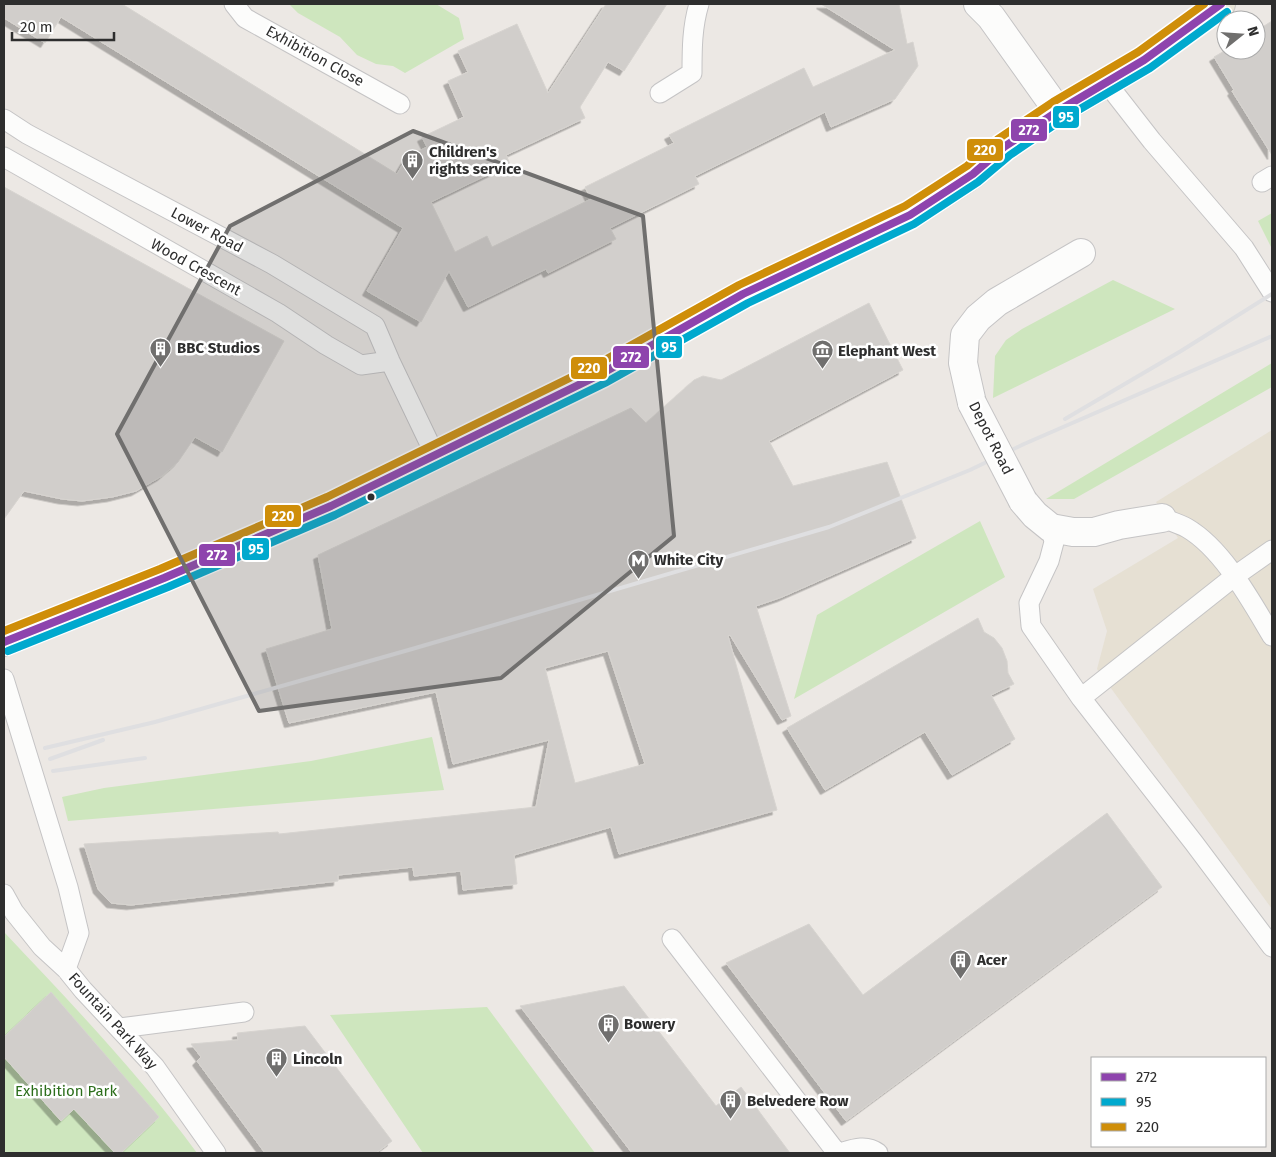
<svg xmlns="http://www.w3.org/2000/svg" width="1276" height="1157" viewBox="0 0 1276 1157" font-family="'Fira Sans',sans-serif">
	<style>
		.education { fill: #e6e0d3 }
		.green { fill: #cee6be }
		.building { fill: #d1cecb; stroke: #d7d4d0; fill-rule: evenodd; filter: url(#shadow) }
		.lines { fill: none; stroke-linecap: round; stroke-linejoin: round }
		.lane-casing { stroke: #c5c4c5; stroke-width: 21 }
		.street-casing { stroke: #c5c4c5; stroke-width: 30 }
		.secondary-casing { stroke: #c5c4c5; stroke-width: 30 }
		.primary-casing { stroke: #c6c5c4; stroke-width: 30 }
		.lane { stroke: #fcfcfb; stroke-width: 19 }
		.street { stroke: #fcfcfb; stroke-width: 28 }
		.secondary { stroke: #fcfcfb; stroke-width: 28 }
		.primary { stroke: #e8e4d6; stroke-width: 28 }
		.rail { stroke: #dfdfe1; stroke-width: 4 }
		.street-bridge-casing { stroke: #c5c4c5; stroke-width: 30; stroke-linecap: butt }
		.street-bridge { stroke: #fcfcfb; stroke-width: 28 }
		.bus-1-casing { stroke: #fff; stroke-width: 11 }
		.bus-2-casing { stroke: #fff; stroke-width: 11 }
		.bus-3-casing { stroke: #fff; stroke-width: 11 }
		.bus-1 { stroke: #8e44ad; stroke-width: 8 }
		.bus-2 { stroke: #00a9ce; stroke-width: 8 }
		.bus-3 { stroke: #cf8e09; stroke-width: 8 }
		.marked { fill: #706f6e; fill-opacity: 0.2; stroke: #706f6e; stroke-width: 4; stroke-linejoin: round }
		.bus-dot { fill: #2e2e2e; stroke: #fff; stroke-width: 2 }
		.labels { text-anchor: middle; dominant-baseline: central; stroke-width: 5; stroke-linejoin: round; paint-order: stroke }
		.street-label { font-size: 15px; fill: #2e2e2e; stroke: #fff }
		.poi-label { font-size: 15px; font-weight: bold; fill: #2e2e2e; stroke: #fff; text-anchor: start }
		.park-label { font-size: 15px; fill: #2c6e1b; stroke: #fff }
		.line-badge { stroke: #fff; stroke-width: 2 }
		.badge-label { font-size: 14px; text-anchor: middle; font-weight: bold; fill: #fff }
	</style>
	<defs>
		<filter id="shadow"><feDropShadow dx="-4.5" dy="4.5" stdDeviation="0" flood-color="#0004"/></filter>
	</defs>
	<rect width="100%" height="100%" fill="#ece8e4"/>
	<!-- education -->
	<path class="education" d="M1272,430V909L1097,669L1107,631L1093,589L1178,538L1156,502Z"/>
	<!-- green -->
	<path class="green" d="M289,4H436L459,18L464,39L405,73L393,66L376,64L357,55L340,37L298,13Z
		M1272,213V246L1271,247L1258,221Z
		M1113,280L1175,309L993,398L995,356L1006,340L1022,329Z
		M1272,363V387L1074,499H1046Z
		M980,521L1005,577L794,699L817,615Z
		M432,737L444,790L68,821L62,797L104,788L311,761Z
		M4,932C71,1003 139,1074 197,1153H4Z
		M487,1007L595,1153H423L330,1015Z"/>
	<!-- building -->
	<path class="building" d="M4,4H122L397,174L407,157L427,147L422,137L464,117L448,81L468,72L458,51L517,24L548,93L606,4H667L624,71L608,62L580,107L585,118L506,155L510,164L431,202L455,252L487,236L492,247L591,199L585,187L674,143L669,135L804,68L813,87L895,50L821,4H899L907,44L913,42L918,66L895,99L831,127L825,112L695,176L699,184L610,228L616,239L548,273L546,269L468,307L449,271L421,322L367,291L403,228L61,17L45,43L4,18Z
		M1272,21V155L1232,91L1234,90L1214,57L1226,50H1256V31Z
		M4,187L284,341L222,452L195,437L178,462L162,476L136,491L112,497L82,501L62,499L24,491L4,519Z
		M869,303L903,370L769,441L793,486L887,462L916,538L782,597L756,606L791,716L782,720L730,635L728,636L777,810L619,854L611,827L514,855L517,884L463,890L461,871L414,876L413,867L338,875V881L131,905L111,903L98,889L84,844L278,832L279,834L536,807L549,740L453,764L436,692L289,723L266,649L332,629L318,555L631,408L646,423L694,380L703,376L721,380ZM608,651L645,764L575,783L545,668Z
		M978,618L984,632L994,638L1002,648L1007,661L1008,673L1014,684L991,695L1015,739L952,775L925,732L825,790L787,728Z
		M1107,813L1162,887L846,1121L726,963L809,924L863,995Z
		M624,986L716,1106L741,1087L790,1153H632L520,1006Z
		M51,992L159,1117L121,1153H115L74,1109L61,1121L4,1057V1037Z
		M305,1026L392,1141L376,1153H265L197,1061L201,1057L191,1044L238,1040L237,1033Z"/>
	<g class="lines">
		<defs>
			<path id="lane" d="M234,4L245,18L400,104
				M1106,82L1152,141L1244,248L1272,292
				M660,93L692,73C692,50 692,27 699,4
				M4,119L27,134L272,264L375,326L390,361L435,455
				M4,157L278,313L326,345L361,365L390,361
				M1262,182L1272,176
				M1162,518C1170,521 1180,524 1187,528C1223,549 1251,601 1272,636
				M1051,528L1054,542L1049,561L1029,603L1031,626L1081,698L1194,843L1272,947
				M4,679L68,887L79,933L66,969
				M1081,698L1235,576L1272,550
				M4,894L14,912L42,947L66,969L83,990L155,1067L216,1153
				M672,939L837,1153
				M120,1028L244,1012
				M840,1153C853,1149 866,1144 878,1153"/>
			<path id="street" d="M972,403L963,363L965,335L978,318L997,302L1081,253
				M1023,501L1035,515L1051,528L1073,532H1094L1119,525L1162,518"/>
			<path id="secondary" d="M978,4L991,17L1058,111"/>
			<path id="primary" d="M4,642L164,578L331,506L601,374L743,294L910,215L973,174L1004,147L1058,111L1144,60L1221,4"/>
		</defs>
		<!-- lane casing -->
		<use href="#lane" class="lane-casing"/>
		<!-- street casing -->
		<use href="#street" class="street-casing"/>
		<!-- secondary casing -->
		<use href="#secondary" class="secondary-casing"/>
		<!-- primary casing -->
		<use href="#primary" class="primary-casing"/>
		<!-- lane -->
		<use href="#lane" class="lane"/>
		<!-- street -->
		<use href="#street" class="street"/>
		<!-- secondary -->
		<use href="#secondary" class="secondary"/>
		<!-- primary -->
		<use href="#primary" class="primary"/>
		<!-- rail -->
		<path class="rail" d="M1065,419L1181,351L1272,294
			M45,748L155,722L412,649L829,527L970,470L1024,444L1272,336
			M50,759L103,740
			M53,771L145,758"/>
		<defs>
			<path id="street-bridge" d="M972,403L1023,501"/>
		</defs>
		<!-- street-bridge casing -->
		<use href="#street-bridge" class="street-bridge-casing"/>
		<!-- street-bridge -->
		<use href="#street-bridge" class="street-bridge"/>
		<defs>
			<path id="bus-1" d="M4,642L164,578L331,506L601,374L743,294L910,215L973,174L1004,147L1058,111L1144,60L1221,4"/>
			<path id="bus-2" d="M8,651L168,587L335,515L605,383L748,303L914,224L978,182L1010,155L1063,119L1150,68L1227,12"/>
			<path id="bus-3" d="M4,631L160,569L327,497L596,365L739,285L905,206L967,166L998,139L1053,102L1138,52L1204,4"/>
		</defs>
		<!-- bus-1 casing -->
		<use href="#bus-1" class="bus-1-casing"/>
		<!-- bus-2 casing -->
		<use href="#bus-2" class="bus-2-casing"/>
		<!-- bus-3 casing -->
		<use href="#bus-3" class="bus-3-casing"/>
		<!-- bus-1 -->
		<use href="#bus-1" class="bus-1"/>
		<!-- bus-2 -->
		<use href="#bus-2" class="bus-2"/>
		<!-- bus-3 -->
		<use href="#bus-3" class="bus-3"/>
	</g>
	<!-- marked area -->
	<path class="marked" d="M413,131L643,216L674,536L501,678L259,711L117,434L230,226Z"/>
	<!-- icons -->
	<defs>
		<symbol id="building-pin" viewBox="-11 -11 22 30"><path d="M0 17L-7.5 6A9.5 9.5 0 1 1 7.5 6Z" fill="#706f6e" stroke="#fff"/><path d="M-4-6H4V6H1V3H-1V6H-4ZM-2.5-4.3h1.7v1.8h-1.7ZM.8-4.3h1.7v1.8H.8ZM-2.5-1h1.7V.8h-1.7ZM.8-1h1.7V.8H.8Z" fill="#fff"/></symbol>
		<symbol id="museum-pin" viewBox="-11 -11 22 30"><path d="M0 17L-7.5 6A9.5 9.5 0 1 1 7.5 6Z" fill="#706f6e" stroke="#fff"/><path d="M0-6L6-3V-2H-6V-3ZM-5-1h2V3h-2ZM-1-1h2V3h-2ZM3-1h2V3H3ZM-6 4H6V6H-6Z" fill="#fff"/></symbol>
		<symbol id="metro-pin" viewBox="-11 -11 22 30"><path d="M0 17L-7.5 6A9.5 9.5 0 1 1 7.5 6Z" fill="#706f6e" stroke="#fff"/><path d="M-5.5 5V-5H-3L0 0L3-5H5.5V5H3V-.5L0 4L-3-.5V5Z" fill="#fff"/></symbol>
	</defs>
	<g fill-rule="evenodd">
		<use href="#building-pin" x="400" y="148" width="25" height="34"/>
		<use href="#building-pin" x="148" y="336" width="25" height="34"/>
		<use href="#museum-pin" x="810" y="338" width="25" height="34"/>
		<use href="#metro-pin" x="626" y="548" width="25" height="34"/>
		<use href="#building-pin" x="948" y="948" width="25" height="34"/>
		<use href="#building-pin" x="596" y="1012" width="25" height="34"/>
		<use href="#building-pin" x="264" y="1046" width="25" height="34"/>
		<use href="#building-pin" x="718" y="1088" width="25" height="34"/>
	</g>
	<!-- markers -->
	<circle class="bus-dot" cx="371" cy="497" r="4.5"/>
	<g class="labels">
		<!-- street labels -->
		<g class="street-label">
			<text transform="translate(315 56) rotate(29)">Exhibition Close</text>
			<text transform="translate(207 230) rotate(28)">Lower Road</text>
			<text transform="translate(196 267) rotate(29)">Wood Crescent</text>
			<text transform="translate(991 438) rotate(63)">Depot Road</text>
			<text transform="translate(113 1021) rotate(48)">Fountain Park Way</text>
		</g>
		<!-- poi labels -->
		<g class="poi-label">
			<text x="429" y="152">Children's<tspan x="429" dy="17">rights service</tspan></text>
			<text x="177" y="348">BBC Studios</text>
			<text x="838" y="351">Elephant West</text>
			<text x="654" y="560">White City</text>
			<text x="977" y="960">Acer</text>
			<text x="624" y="1024">Bowery</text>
			<text x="293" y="1059">Lincoln</text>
			<text x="747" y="1101">Belvedere Row</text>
		</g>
		<!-- park labels -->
		<g class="park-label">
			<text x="66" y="1091">Exhibition Park</text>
		</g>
	</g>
	<g class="line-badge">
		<rect x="1052" y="105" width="28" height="24" rx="5" fill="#00a9ce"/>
		<rect x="1010" y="118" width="38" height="24" rx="5" fill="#8e44ad"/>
		<rect x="966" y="138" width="38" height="24" rx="5" fill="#cf8e09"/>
		<rect x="655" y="335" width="28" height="24" rx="5" fill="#00a9ce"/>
		<rect x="612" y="345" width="38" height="24" rx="5" fill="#8e44ad"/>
		<rect x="570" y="356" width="38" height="24" rx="5" fill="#cf8e09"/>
		<rect x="264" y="504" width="38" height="24" rx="5" fill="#cf8e09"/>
		<rect x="241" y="537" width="29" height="24" rx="5" fill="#00a9ce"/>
		<rect x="198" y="543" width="38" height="24" rx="5" fill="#8e44ad"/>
	</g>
	<g class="badge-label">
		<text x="1066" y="122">95</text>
		<text x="1029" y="135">272</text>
		<text x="985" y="155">220</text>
		<text x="669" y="352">95</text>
		<text x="631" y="362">272</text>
		<text x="589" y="373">220</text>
		<text x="283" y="521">220</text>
		<text x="256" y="554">95</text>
		<text x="217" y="560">272</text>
	</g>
	<!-- border -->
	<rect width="1276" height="1157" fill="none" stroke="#2e2e2e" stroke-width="10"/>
	<!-- legend -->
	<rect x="1091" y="1057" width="175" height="90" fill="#ffffff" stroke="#ababab"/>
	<rect x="1101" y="1073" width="25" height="8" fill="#8e44ad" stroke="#ababab"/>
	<text x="1136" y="1082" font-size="15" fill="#2e2e2e">272</text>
	<rect x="1101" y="1098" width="25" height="8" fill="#00a9ce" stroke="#ababab"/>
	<text x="1136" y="1107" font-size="15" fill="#2e2e2e">95</text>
	<rect x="1101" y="1123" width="25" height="8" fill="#cf8e09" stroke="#ababab"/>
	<text x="1136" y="1132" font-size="15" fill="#2e2e2e">220</text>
	<!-- north arrow -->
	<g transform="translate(1241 35) rotate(73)"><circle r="24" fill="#ffffff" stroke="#ababab"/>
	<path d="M0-4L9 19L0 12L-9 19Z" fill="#706f6e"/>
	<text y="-8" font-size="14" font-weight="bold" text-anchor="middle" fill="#2e2e2e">N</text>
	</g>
	<!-- scale -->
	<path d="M12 32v8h102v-8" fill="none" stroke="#2e2e2e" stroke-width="2.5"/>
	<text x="20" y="32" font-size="15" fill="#2e2e2e" stroke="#ffffff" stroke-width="4" paint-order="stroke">20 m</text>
</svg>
